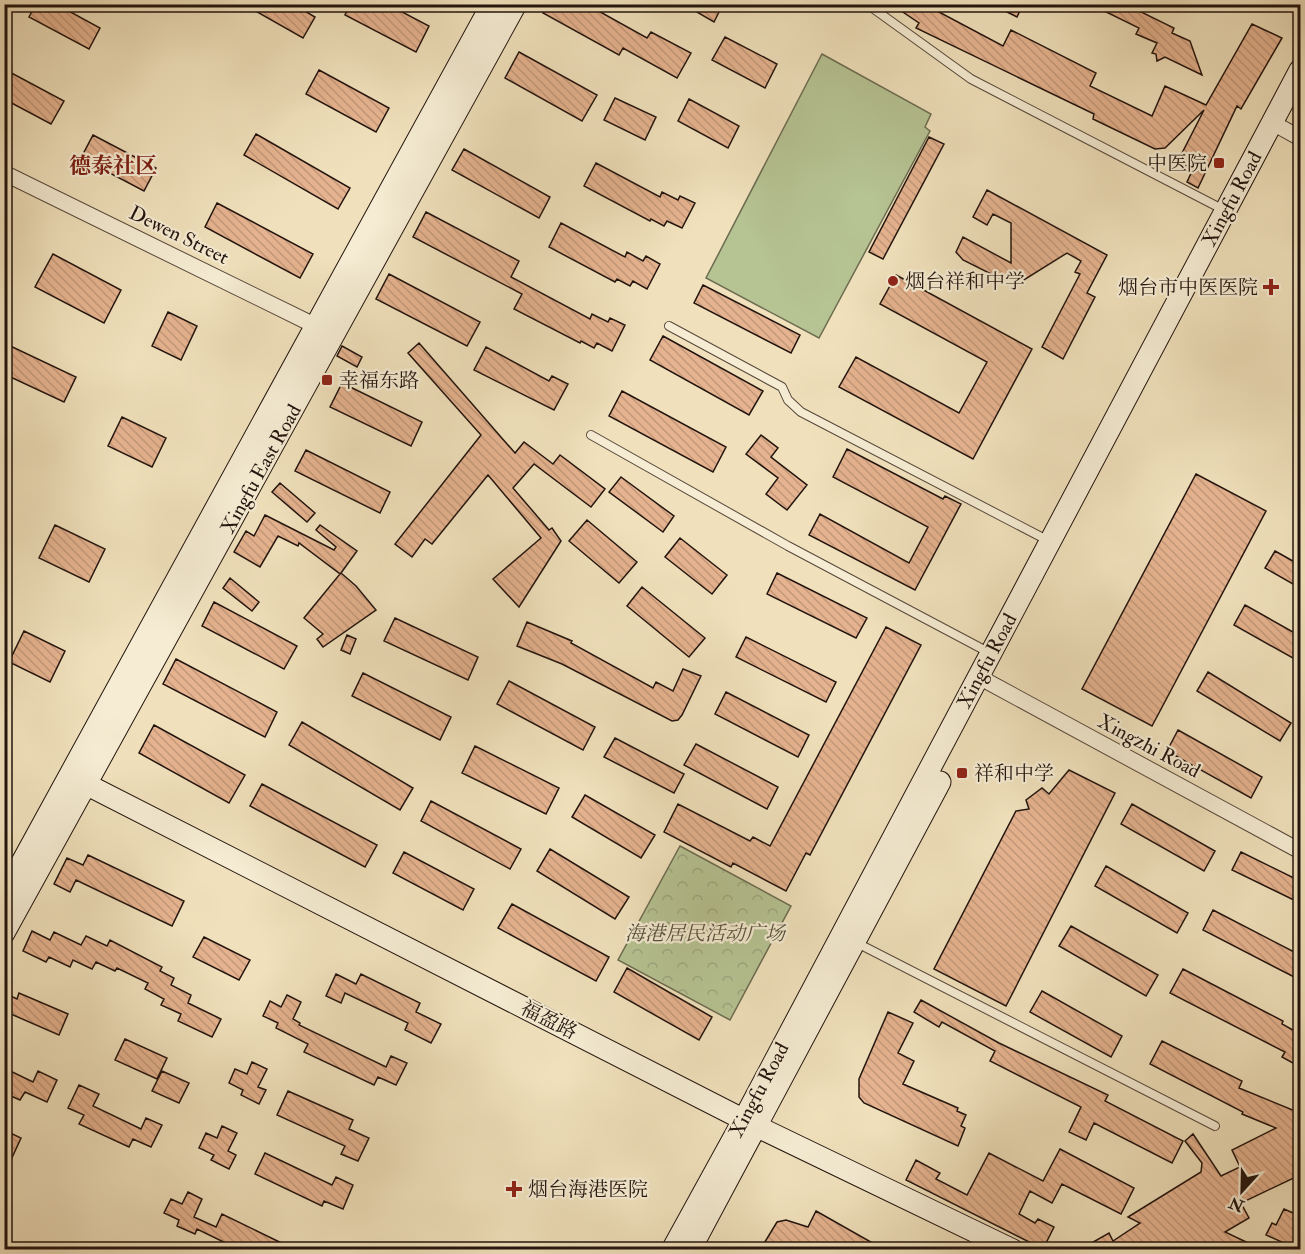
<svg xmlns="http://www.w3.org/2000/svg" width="1305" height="1254" viewBox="0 0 1305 1254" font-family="'IM FELL Double Pica','Noto Serif SC',serif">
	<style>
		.park { fill: url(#park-crowns); stroke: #6c6c50; stroke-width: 1.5 }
		.garden { fill: #b6c393; stroke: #6c6c50; stroke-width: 1.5 }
		.building { fill: url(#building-back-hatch); stroke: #22140e; stroke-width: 1.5 }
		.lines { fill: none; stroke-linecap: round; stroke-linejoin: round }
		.lane-casing { stroke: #56473a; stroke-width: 10 }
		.street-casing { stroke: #56473a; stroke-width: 17 }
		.secondary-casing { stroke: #22140e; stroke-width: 23 }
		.lane { stroke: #f5ecd3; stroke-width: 8 }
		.street { stroke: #f5ecd3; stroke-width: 15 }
		.secondary { stroke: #f5ecd3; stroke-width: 21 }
		.poi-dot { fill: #8f2418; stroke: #f5ecd3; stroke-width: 2 }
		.labels { text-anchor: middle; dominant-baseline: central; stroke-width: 4.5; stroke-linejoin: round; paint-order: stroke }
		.poi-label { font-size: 20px; fill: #22140e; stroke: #f5ecd3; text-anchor: start }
		.street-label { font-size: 20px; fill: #22140e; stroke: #f5ecd3 }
		.park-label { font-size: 20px; font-style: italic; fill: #56513d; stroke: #f5ecd3 }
		.quarter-label { font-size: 22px; font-weight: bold; fill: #7a1f14; stroke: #f5ecd3 }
	</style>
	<defs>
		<pattern id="park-crowns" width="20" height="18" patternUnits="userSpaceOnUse" patternTransform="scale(1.5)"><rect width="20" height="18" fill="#b6c393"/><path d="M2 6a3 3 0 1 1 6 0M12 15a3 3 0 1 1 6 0" fill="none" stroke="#9ca77e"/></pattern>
		<pattern id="building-back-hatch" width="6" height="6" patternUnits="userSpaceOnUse" patternTransform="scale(1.5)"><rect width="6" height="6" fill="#e5b38f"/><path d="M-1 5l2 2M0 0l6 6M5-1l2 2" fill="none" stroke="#c4997a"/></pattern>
	</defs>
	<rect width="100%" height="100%" fill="#f0e1bc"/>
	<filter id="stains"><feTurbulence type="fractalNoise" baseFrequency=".00333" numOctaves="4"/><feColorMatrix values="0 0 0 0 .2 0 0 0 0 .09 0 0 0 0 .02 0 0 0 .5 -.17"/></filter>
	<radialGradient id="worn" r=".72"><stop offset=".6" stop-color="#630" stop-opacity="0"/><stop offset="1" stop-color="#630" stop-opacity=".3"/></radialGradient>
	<!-- park -->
	<path class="park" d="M680,846L791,906L730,1020L618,960Z"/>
	<!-- garden -->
	<path class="garden" d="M822,54L931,114L925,127L930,131L819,338L706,278Z"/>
	<!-- building -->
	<path class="building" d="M36,4H56L100,28L89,49L29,17Z
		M243,4H293L315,17L303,38Z
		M350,4H387L429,26L416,52L345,15Z
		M548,4H586L647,38L651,32L691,53L677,78L623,48L619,55L543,13Z
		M683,4H723L714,22Z
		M891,4H924L1003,46L1011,30L1096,73L1090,86L1152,116L1165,86L1206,105L1252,24L1282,38L1241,109L1237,106L1198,188L1187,182L1193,169L1178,161L1204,110L1165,148L1155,149L1093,119L1094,114L916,28L919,23Z
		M991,4H1023L1017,17Z
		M1090,4H1125L1174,28L1172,33L1190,41L1202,75L1165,57L1157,61L1156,54L1152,53L1157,43L1136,34L1139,28Z
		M725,37L777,64L765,88L712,60Z
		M519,52L597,95L582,121L505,78Z
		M4,69L64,101L51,124L4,99Z
		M319,70L389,108L376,132L306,94Z
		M615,98L656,117L645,140L604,120Z
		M689,99L739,126L728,148L678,121Z
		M256,134L350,188L338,209L244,155Z
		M93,135L156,168L144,191L81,158Z
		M929,137L944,144L883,259L869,252Z
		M464,149L550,197L539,218L452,170Z
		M596,163L660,197L662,192L678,200L680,196L695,203L682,228L667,221L664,226L651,219L650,221L584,186Z
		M987,190L1107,255L1087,293L1095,297L1063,359L1042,347L1080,274L1075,272L1081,261L1067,253L1019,283L1011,284L963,260L956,252L963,237L1011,263V223L993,214L987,225L973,217Z
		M217,203L313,254L300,278L205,227Z
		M426,212L519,261L511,277L590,319L592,314L608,322L610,318L625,325L612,351L597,343L594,348L581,341L580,343L514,309L522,294L413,237Z
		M561,223L625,257L627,252L643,261L646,256L660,264L647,289L633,281L630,286L617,279L615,282L549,247Z
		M53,254L121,290L104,323L35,287Z
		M389,274L480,322L467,346L376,299Z
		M896,275L1032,349L973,459L839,387L856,357L959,413L987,362L880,304Z
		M703,285L800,335L791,353L694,303Z
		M168,312L197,326L181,360L152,346Z
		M663,336L763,391L749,415L650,360Z
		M4,343L76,377L64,402L4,374Z
		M419,343L515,453L524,442L553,464L560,455L605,489L591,507L534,464L513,488L549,530L552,528L561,541L519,607L493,579L541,538L488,475L432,544L425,539L412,557L395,544L481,435L408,353Z
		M342,346L362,357L357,367L337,356Z
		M486,347L549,381L552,376L568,384L554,410L474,370Z
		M342,383L422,422L411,446L330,407Z
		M622,391L726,447L713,472L609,416Z
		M122,417L166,438L152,467L108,446Z
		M761,435L778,448L771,457L807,485L787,510L766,494L778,478L746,454Z
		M847,449L943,499L945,496L961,504L915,590L809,535L820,514L909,563L928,527L833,477Z
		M306,450L390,492L380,513L295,471Z
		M1196,474L1266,511L1152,726L1082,689Z
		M621,477L674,516L663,532L609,492Z
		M280,483L315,513L307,522L272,492Z
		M265,515L334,550L336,547L316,530L320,525L357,551L341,573L356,586L376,610L323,647L317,639L323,634L304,618L340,574L299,543L298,546L278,536L260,567L234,552L246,531L254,536Z
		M587,520L637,562L619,583L569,541Z
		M55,525L105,549L89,582L39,558Z
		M680,538L727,575L712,594L665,557Z
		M1275,551L1300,565V588L1265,568Z
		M777,573L867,618L856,638L767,594Z
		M230,578L259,602L252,611L223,588Z
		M642,587L705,638L689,657L627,606Z
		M214,602L297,646L284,669L202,626Z
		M1245,605L1300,636V662L1234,625Z
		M395,618L478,657L468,680L384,641Z
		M527,622L572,641L571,643L653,688L656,682L673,691L683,669L701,676L682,715L678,720L672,721L562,664L517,646Z
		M886,627L921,645L810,855L806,853L786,891L733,863L731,867L664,832L678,804L750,841L753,837L770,846Z
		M24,631L65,651L50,682L9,662Z
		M347,635L356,639L350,654L341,650Z
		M746,637L836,682L826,702L736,657Z
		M176,659L277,712L265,737L163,684Z
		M1208,672L1291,723L1280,741L1197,691Z
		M363,673L451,717L440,740L352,696Z
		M509,681L595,727L583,750L497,704Z
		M726,692L809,735L798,757L715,714Z
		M302,722L413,788L400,810L289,745Z
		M154,725L245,775L229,803L139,753Z
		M1178,730L1262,777L1251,798L1167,751Z
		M615,738L684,774L674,793L604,757Z
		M696,744L778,787L767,809L684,765Z
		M475,746L559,788L546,814L462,773Z
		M1069,770L1115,793L1006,1006L934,969L1016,811L1029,809L1026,800L1042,788L1049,794Z
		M262,784L377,845L365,867L250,806Z
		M585,795L655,835L641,858L572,817Z
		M431,801L521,849L510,869L421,821Z
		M1132,804L1215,851L1204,871L1121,824Z
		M550,849L629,897L615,919L537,871Z
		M404,852L474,889L463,910L393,873Z
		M1241,852L1300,881V903L1232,870Z
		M88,855L184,901L172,926L76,880L70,892L54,884L67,858L83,865Z
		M1106,866L1188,913L1177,933L1095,886Z
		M512,904L609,957L596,981L498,928Z
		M1213,910L1300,955V980L1203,930Z
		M1071,926L1158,975L1146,996L1059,946Z
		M32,931L50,940L54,932L81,945L86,936L107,946L110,940L162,967L160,971L174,978L171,985L191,995L188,1003L221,1019L212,1037L178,1021L181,1014L161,1005L164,999L145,989L148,983L117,968L115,971L96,962L92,969L73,960L70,967L49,957L46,962L23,951Z
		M204,937L250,960L239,980L193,957Z
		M627,968L712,1017L699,1040L614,992Z
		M1183,969L1283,1021L1282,1024L1300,1034V1067L1282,1057L1285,1052L1170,993Z
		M336,974L356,984L361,974L420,1003L416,1012L441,1024L431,1043L405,1030L408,1023L345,993L341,1003L326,996Z
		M1042,991L1122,1036L1111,1057L1030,1012Z
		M4,993L17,999L19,993L68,1014L59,1035L4,1011Z
		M287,995L301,1002L293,1019L300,1023L299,1025L386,1067L391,1056L407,1063L396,1085L378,1077L374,1085L304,1052L308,1044L276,1028L278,1023L263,1016L270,1001L281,1007Z
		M921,1000L999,1043L1108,1095L1105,1101L1183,1141L1172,1163L1094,1123L1086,1140L1069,1132L1081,1107L990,1061L995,1051L942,1022L939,1027L914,1012Z
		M888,1012L913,1023L898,1053L914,1061L903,1084L958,1108L957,1111L966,1115L961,1126L965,1128L958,1146L864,1103L859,1097V1079Z
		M125,1039L167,1058L157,1079L115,1060Z
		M1162,1041L1242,1081L1239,1088L1300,1113V1175L1241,1203L1249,1218L1225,1232L1263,1250H1079L1109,1233L1113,1241L1140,1223L1128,1217L1201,1172L1202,1163L1185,1141L1193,1134L1221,1176L1240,1167L1232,1150L1276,1128L1242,1114L1243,1112L1150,1064Z
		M252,1062L267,1069L258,1087L266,1090L259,1104L241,1095L243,1090L229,1083L235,1069L247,1074Z
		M4,1068L33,1082L38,1071L57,1080L47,1102L25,1092L20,1100L4,1093Z
		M162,1071L189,1083L179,1103L152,1091Z
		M79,1085L99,1094L93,1106L141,1129L146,1118L162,1125L151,1147L133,1139L129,1147L79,1124L84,1115L68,1108Z
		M288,1091L353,1120L349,1129L369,1138L358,1161L341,1154L345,1146L277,1115Z
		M222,1126L237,1133L228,1151L236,1155L229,1169L211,1160L214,1155L199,1148L206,1133L217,1138Z
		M4,1130L21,1138L4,1175Z
		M1060,1149L1134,1188L1121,1214L1062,1184L1052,1203L1030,1191L1019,1214L1035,1223L1038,1219L1054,1227L1043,1249L906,1180L916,1160L940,1173L936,1179L967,1195L989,1153L1043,1181Z
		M265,1153L332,1185L336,1177L353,1185L343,1209L324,1201L322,1206L255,1174Z
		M188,1192L202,1199L194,1217L216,1227L222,1214L296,1250H240L197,1229L195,1234L177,1226L179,1220L164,1213L171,1199L182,1204Z
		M1284,1209L1300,1216V1250L1266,1235L1272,1223L1276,1225Z
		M816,1211L885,1250H760L777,1222L786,1220L808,1227Z"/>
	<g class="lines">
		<defs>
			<path id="lane" d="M867,4L971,79L1224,210
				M669,326L782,387L788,400L801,412L1049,541
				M591,435L788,546L990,653
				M857,943L1215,1126"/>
			<path id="street" d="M1273,123L1300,138
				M4,173L324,330
				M979,677L1300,851"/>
			<path id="secondary" d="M70,776L758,1127L1013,1250
				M4,895L492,4
				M4,933L516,4
				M672,1250L744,1119L1300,70
				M690,1250L940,782"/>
		</defs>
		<!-- lane casing -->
		<use href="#lane" class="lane-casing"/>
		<!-- street casing -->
		<use href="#street" class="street-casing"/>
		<!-- secondary casing -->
		<use href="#secondary" class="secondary-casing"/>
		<!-- lane -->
		<use href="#lane" class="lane"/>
		<!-- street -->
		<use href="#street" class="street"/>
		<!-- secondary -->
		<use href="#secondary" class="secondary"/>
	</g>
	<!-- markers -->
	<g class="poi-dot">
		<rect x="1213" y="157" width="12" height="12" rx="3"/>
		<circle cx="893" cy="281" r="6"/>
		<path d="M1268 278h6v6h6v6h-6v6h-6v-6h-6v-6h6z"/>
		<rect x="321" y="374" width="12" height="12" rx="3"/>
		<rect x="956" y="767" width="12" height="12" rx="3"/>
		<path d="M511 1180h6v6h6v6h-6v6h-6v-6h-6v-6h6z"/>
	</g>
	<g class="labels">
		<!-- poi labels -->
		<g class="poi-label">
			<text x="1207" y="163" text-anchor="end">中医院</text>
			<text x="905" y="281">烟台祥和中学</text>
			<text x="1258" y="287" text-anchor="end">烟台市中医医院</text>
			<text x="339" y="380">幸福东路</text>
			<text x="974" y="773">祥和中学</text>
			<text x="528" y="1189">烟台海港医院</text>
		</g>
		<!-- street labels -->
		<g class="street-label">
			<text transform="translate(1232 199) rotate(-62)">Xingfu Road</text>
			<text transform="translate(179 235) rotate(26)">Dewen Street</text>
			<text transform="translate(261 469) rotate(-61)">Xingfu East Road</text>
			<text transform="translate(987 661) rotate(-62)">Xingfu Road</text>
			<text transform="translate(1149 746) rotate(28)">Xingzhi Road</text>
			<text transform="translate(549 1020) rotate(27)">福盈路</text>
			<text transform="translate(759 1090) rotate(-62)">Xingfu Road</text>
		</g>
		<!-- park labels -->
		<g class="park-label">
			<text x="705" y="933">海港居民活动广场</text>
		</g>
		<!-- quarter labels -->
		<g class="quarter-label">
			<text x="113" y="166">德泰社区</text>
		</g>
	</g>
	<!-- margin -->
	<rect width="1305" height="1254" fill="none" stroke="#f0e1bc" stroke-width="24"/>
	<rect x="6" y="6" width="1293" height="1242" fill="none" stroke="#22140e" stroke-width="3"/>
	<rect x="12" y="12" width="1281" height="1230" fill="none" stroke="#22140e" stroke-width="1.5"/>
	<!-- north arrow -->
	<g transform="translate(1242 1191) rotate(202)" stroke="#f5ecd3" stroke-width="4.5" paint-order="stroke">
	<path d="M0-4.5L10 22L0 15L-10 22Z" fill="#22140e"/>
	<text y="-9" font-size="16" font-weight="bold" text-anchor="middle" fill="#22140e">N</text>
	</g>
	<rect width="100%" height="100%" filter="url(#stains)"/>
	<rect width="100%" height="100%" fill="url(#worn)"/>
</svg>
